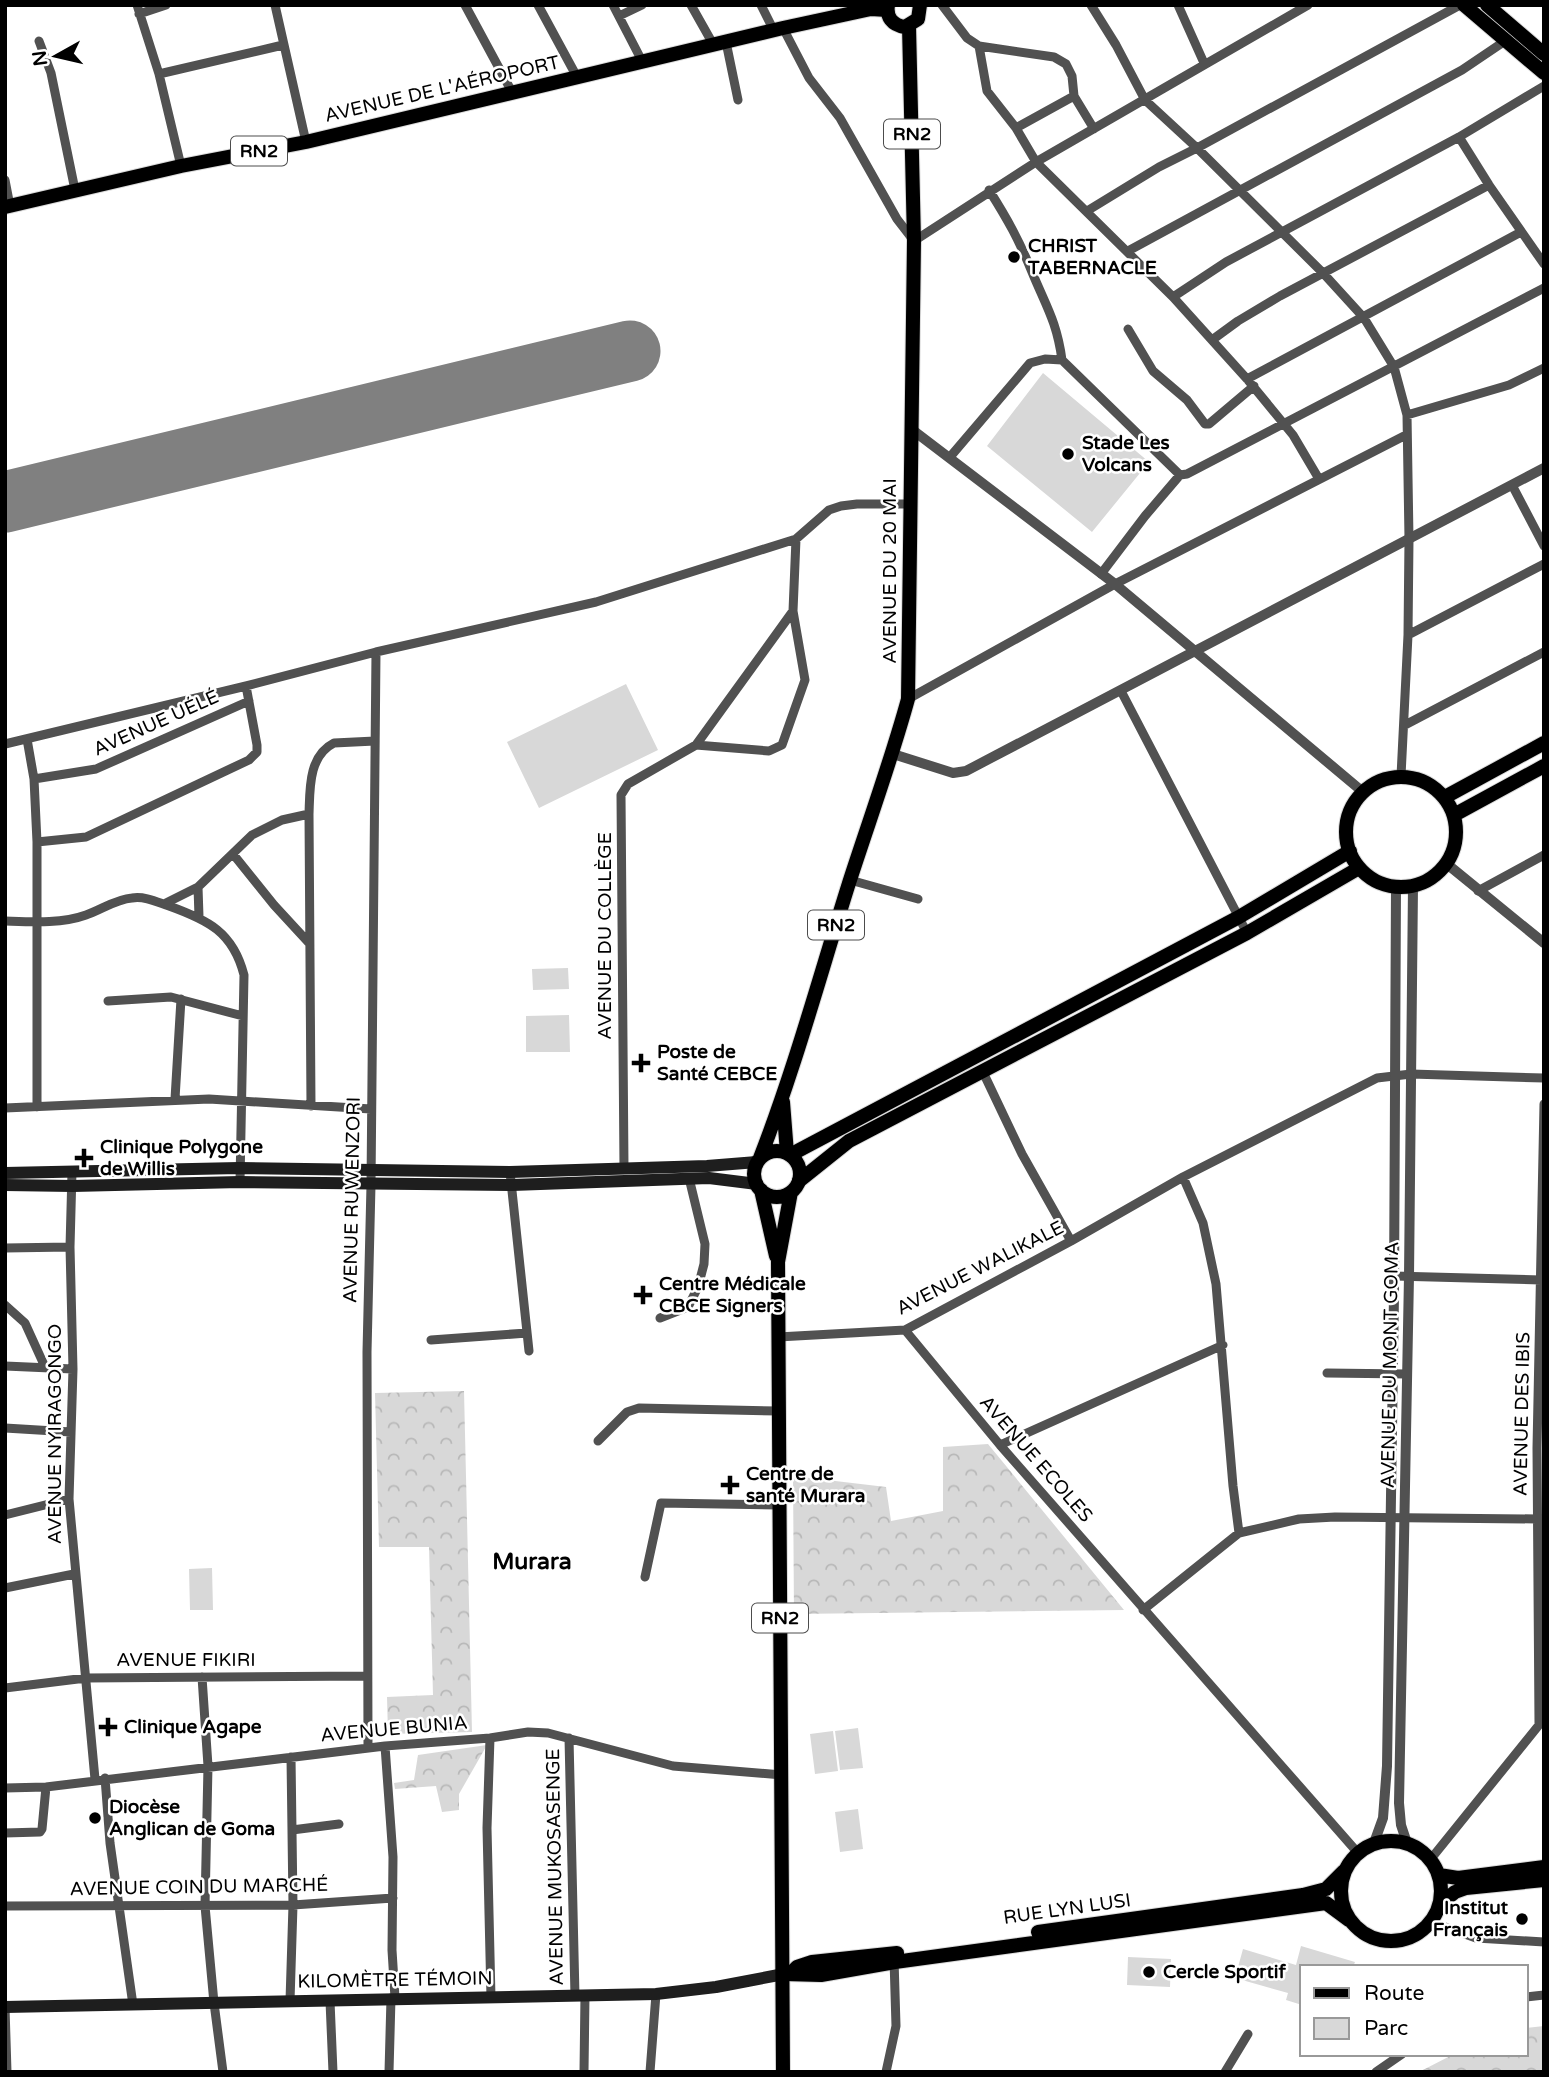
<svg xmlns="http://www.w3.org/2000/svg" width="1549" height="2077" viewBox="0 0 1549 2077" font-family="'Varela Round',sans-serif">
	<style>
		.forest { fill: url(#forest-crowns) }
		.green { fill: #d8d8d8 }
		.lines { fill: none; stroke-linecap: round; stroke-linejoin: round }
		.runway { stroke: #808080; stroke-width: 61 }
		.primary-casing { stroke: #dbdbdb; stroke-width: 16 }
		.trunk-casing { stroke: #dbdbdb; stroke-width: 16 }
		.minor { stroke: #515151; stroke-width: 9 }
		.tertiary { stroke: #515151; stroke-width: 10 }
		.secondary { stroke: #1e1e1e; stroke-width: 12 }
		.primary { stroke: #000; stroke-width: 14 }
		.trunk { stroke: #000; stroke-width: 14 }
		.poi-dot { fill: #000; stroke: #fff; stroke-width: 2.5 }
		.labels { text-anchor: middle; dominant-baseline: central; stroke-width: 5; stroke-linejoin: round; paint-order: stroke }
		.shield { fill: #fff; stroke: #4c4c4c; stroke-width: 2 }
		.shield-label { font-size: 18px; font-weight: bold; fill: #000 }
		.street-label { font-size: 19px; fill: #000; stroke: #fff }
		.poi-label { font-size: 19px; font-weight: bold; fill: #000; stroke: #fff; text-anchor: start }
		.quarter-label { font-size: 23px; font-weight: bold; fill: #000; stroke: #fff }
	</style>
	<defs>
		<pattern id="forest-crowns" width="20" height="18" patternUnits="userSpaceOnUse" patternTransform="scale(1.75)"><rect width="20" height="18" fill="#d8d8d8"/><path d="M2 6a3 3 0 1 1 6 0M12 15a3 3 0 1 1 6 0" fill="none" stroke="#b8b8b8"/></pattern>
	</defs>
	<rect width="100%" height="100%" fill="#fff"/>
	<!-- forest -->
	<path class="forest" d="M464,1391L472,1732L388,1734L387,1697L433,1695L429,1547H379L375,1393Z
		M988,1444L1124,1610L794,1614L793,1476L886,1487L891,1521L943,1511V1447Z
		M487,1745L459,1794V1810L442,1812L436,1786L395,1789L394,1783L414,1780L418,1755Z
		M1544,2026V2072H1419L1454,2054H1526V2028Z"/>
	<!-- green -->
	<path class="green" d="M1043,373L1149,462L1092,532L987,446Z
		M626,684L658,750L539,808L507,742Z
		M568,968L569,989L533,990L532,969Z
		M569,1015L570,1052H526V1016Z
		M212,1568L213,1610H190L189,1569Z
		M858,1728L863,1768L840,1770L835,1731Z
		M833,1731L838,1771L815,1774L810,1734Z
		M858,1809L863,1849L840,1852L835,1812Z
		M1301,1946L1355,1962L1353,1967H1302V2005L1286,2000L1288,1993L1235,1978L1243,1949L1296,1965Z
		M1128,1957L1171,1959L1170,1987L1127,1985Z"/>
	<g class="lines">
		<!-- runway -->
		<path class="runway" d="M5,502L630,351"/>
		<defs>
			<path id="primary" d="M1464,5L1544,73
				M1487,5L1544,54
				M1346 832a55 55 0 1 1 110 0a55 55 0 1 1-110 0Z
				M1445,797L1544,743
				M1454,815L1544,766
				M790,1155L1239,917L1350,851
				M799,1181L849,1141L1247,933L1359,868
				M1341 1891a50 50 0 1 1 100 0a50 50 0 1 1-100 0Z
				M1439,1875L1458,1878L1544,1867
				M1440,1904L1455,1892L1466,1888L1544,1880
				M1038,1932L1303,1895L1326,1889L1344,1871
				M784,1974L821,1975L895,1962L1326,1903L1349,1920
				M790,1974L797,1967L812,1962L897,1953"/>
			<path id="trunk" d="M888,5C886,17 892,25 905,27L918,19L920,5
				M5,207L181,166L306,142L783,28L871,9L887,10
				M783,1102L787,1153
				M754 1174a23 23 0 1 1 46 0a23 23 0 1 1-46 0Z
				M760,1158C795,1068 820,975 849,883C869,821 891,761 908,699L914,241L909,26
				M761,1190L776,1256
				M783,2072L778,1262L791,1192"/>
		</defs>
		<!-- primary casing -->
		<use href="#primary" class="primary-casing"/>
		<!-- trunk casing -->
		<use href="#trunk" class="trunk-casing"/>
		<!-- minor -->
		<path class="minor" d="M137,5L159,74L181,166
			M275,5L306,142
			M465,5L512,92
			M538,5L577,77
			M613,5L642,61
			M691,5L713,44
			M761,5L774,31
			M942,5L967,38L979,46L1054,57L1066,64L1072,76L1074,96L1094,129
			M1091,5L1116,45L1145,100L1197,148L1323,273L1364,318L1394,367L1407,415L1409,539L1408,635L1401,776
			M1178,5L1204,63
			M139,14L166,5
			M619,16L642,5
			M783,28L809,78L840,118L897,219L914,241L1036,162L1308,5
			M39,41L51,73L75,190
			M726,42L738,100
			M979,46L987,91L1016,128L1036,162L1173,297L1247,379L1293,435L1319,479
			M159,74L283,45
			M1016,128L1074,96
			M1459,137L1489,185L1544,264
			M5,180L10,206
			M989,190C1008,220 1019,240 1032,272C1046,306 1057,322 1062,360
			M1087,211L1159,167L1197,148L1460,5
			M1128,251L1462,70L1505,41
			M1173,297L1226,262L1459,137L1544,86
			M1128,329L1153,371L1187,400L1205,424H1209L1254,386
			M1212,340L1238,321L1280,296L1489,185
			M1247,379L1521,232
			M1407,415L1509,385L1544,368
			M950,457L1030,363L1045,359L1062,360L1180,475
			M1512,485L1544,546
			M1101,574L1145,516L1180,475L1187,474L1544,288
			M1408,635L1544,564
			M1121,691L1247,933
			M908,699L1115,584L1406,435
			M1405,725L1544,652
			M27,739L34,779L37,842V1107
			M5,744L246,686L376,652L596,602L796,539L829,510L841,506L857,504H909
			M696,745L769,751L782,745L805,680L793,611L796,539
			M34,779L96,769L249,701
			M37,842L86,837L249,760L257,752V745L246,686
			M233,854L274,905L309,943
			M850,880L918,899
			M198,887L199,917
			M1478,891L1544,855
			M164,904L198,887L252,835L282,820L309,814
			M5,921C32,922 61,924 86,915C101,910 116,899 132,898C145,896 157,902 169,906C208,920 233,932 244,975L240,1182
			M108,1001L171,997L243,1016
			M982,1070L1022,1154L1071,1241
			M175,1099L181,999
			M311,1106L309,814C310,790 308,756 334,743L375,741
			M5,1108L209,1099L371,1109
			M624,1168L621,795L628,784L696,745L793,611
			M72,1172L70,1247L73,1369L69,1499L95,1779
			M510,1172L529,1351
			M1183,1177L1203,1223L1216,1284L1233,1486L1239,1533
			M5,1248L70,1247
			M1394,1276L1541,1280
			M5,1305L25,1323L45,1367
			M660,1318L688,1307L698,1287L704,1264L705,1244L689,1178
			M905,1330L1000,1445L1358,1853
			M778,1337L905,1330L1071,1241L1183,1177L1377,1078L1411,1074L1544,1078
			M431,1340L527,1333
			M5,1366L73,1369
			M1327,1373L1407,1374
			M5,1428L71,1432
			M598,1441L627,1412L639,1408L779,1411
			M1000,1445L1223,1345
			M5,1515L69,1499
			M645,1577L661,1503L779,1505
			M5,1588L74,1574
			M1143,1610L1239,1533L1299,1519L1335,1517L1537,1519
			M202,1677L208,1766L205,1906L214,2003L223,2072
			M5,1688L86,1678L367,1676
			M1539,1724L1537,1448L1544,1104
			M490,1738L487,1828L491,1998
			M569,1738L575,1996
			M385,1746L393,1857L392,1950L395,1998
			M368,1748L367,1352L371,1185L376,652
			M105,1778L110,1843L133,2005
			M5,1788L46,1787L385,1746L490,1738L528,1732L548,1733L673,1766L782,1775
			M292,1830L339,1824
			M5,1833L40,1832L42,1829L46,1787
			M1430,1860L1543,1720
			M5,1906L293,1905L393,1898
			M1431,1922L1476,1938L1544,1942
			M1526,1997L1544,1995
			M290,2001L293,1905L291,1757
			M330,2001L333,2072
			M5,2007L7,2072
			M389,2072L391,1998
			M584,2072L585,1995
			M650,2072L656,1994
			M886,2072L896,2026L894,1959
			M1225,2072L1248,2034
			M1376,2072L1402,2054"/>
		<!-- tertiary -->
		<path class="tertiary" d="M910,428L1115,584L1363,792
			M893,754L953,773L966,771L1544,468
			M1447,864L1544,943
			M1374,1843L1383,1818L1387,1766L1394,1294L1396,887
			M1407,1843L1401,1825L1399,1803L1409,1276L1413,886"/>
		<!-- secondary -->
		<path class="secondary" d="M5,1173L239,1168L510,1172L707,1166L757,1162
			M5,1185L73,1186L240,1182L512,1185L709,1178L757,1184
			M5,2007L656,1994L716,1987L784,1974"/>
		<!-- primary -->
		<use href="#primary" class="primary"/>
		<!-- trunk -->
		<use href="#trunk" class="trunk"/>
	</g>
	<!-- markers -->
	<g class="poi-dot">
		<circle cx="1014" cy="257" r="7"/>
		<circle cx="1068" cy="454" r="7"/>
		<path d="M637.5 1052.5h7v7h7v7h-7v7h-7v-7h-7v-7h7z"/>
		<path d="M80.5 1147.5h7v7h7v7h-7v7h-7v-7h-7v-7h7z"/>
		<path d="M639.5 1284.5h7v7h7v7h-7v7h-7v-7h-7v-7h7z"/>
		<path d="M726.5 1474.5h7v7h7v7h-7v7h-7v-7h-7v-7h7z"/>
		<path d="M104.5 1716.5h7v7h7v7h-7v7h-7v-7h-7v-7h7z"/>
		<circle cx="95" cy="1818" r="7"/>
		<circle cx="1522" cy="1919" r="7"/>
		<circle cx="1149" cy="1972" r="7"/>
	</g>
	<g class="labels">
		<!-- shield labels -->
		<g class="shield">
			<rect x="884" y="119.5" width="56" height="29" rx="5"/>
			<rect x="231" y="136.5" width="56" height="29" rx="5"/>
			<rect x="808" y="910.5" width="56" height="29" rx="5"/>
			<rect x="752" y="1603.5" width="56" height="29" rx="5"/>
		</g>
		<g class="shield-label">
			<text x="912" y="134">RN2</text>
			<text x="259" y="151">RN2</text>
			<text x="836" y="925">RN2</text>
			<text x="780" y="1618">RN2</text>
		</g>
		<!-- street labels -->
		<g class="street-label">
			<text transform="translate(442 89) rotate(-13)">AVENUE DE L'AÉROPORT</text>
			<text transform="translate(890 571) rotate(-90)">AVENUE DU 20 MAI</text>
			<text transform="translate(156 723) rotate(-24)">AVENUE UÉLÉ</text>
			<text transform="translate(605 936) rotate(-90)">AVENUE DU COLLÈGE</text>
			<text transform="translate(352 1200) rotate(-89)">AVENUE RUWENZORI</text>
			<text transform="translate(980 1268) rotate(-27)">AVENUE WALIKALE</text>
			<text transform="translate(1390 1365) rotate(-89)">AVENUE DU MONT GOMA</text>
			<text transform="translate(1522 1414) rotate(-89)">AVENUE DES IBIS</text>
			<text transform="translate(55 1434) rotate(-90)">AVENUE NYIRAGONGO</text>
			<text transform="translate(1036 1459) rotate(49)">AVENUE ECOLES</text>
			<text x="186" y="1660">AVENUE FIKIRI</text>
			<text transform="translate(394 1729) rotate(-5)">AVENUE BUNIA</text>
			<text transform="translate(555 1867) rotate(-91)">AVENUE MUKOSASENGE</text>
			<text transform="translate(199 1887) rotate(-1)">AVENUE COIN DU MARCHÉ</text>
			<text transform="translate(1067 1909) rotate(-8)">RUE LYN LUSI</text>
			<text transform="translate(395 1980) rotate(-1)">KILOMÈTRE TÉMOIN</text>
		</g>
		<!-- poi labels -->
		<g class="poi-label">
			<text x="1028" y="246">CHRIST<tspan x="1028" dy="22">TABERNACLE</tspan></text>
			<text x="1082" y="443">Stade Les<tspan x="1082" dy="22">Volcans</tspan></text>
			<text x="657" y="1052">Poste de<tspan x="657" dy="22">Santé CEBCE</tspan></text>
			<text x="100" y="1147">Clinique Polygone<tspan x="100" dy="22">de Willis</tspan></text>
			<text x="659" y="1284">Centre Médicale<tspan x="659" dy="22">CBCE Signers</tspan></text>
			<text x="746" y="1474">Centre de<tspan x="746" dy="22">santé Murara</tspan></text>
			<text x="124" y="1727">Clinique Agape</text>
			<text x="109" y="1807">Diocèse<tspan x="109" dy="22">Anglican de Goma</tspan></text>
			<text x="1508" y="1908" text-anchor="end">Institut<tspan x="1508" dy="22">Français</tspan></text>
			<text x="1163" y="1972">Cercle Sportif</text>
		</g>
		<!-- quarter labels -->
		<g class="quarter-label">
			<text x="532" y="1562">Murara</text>
		</g>
	</g>
	<!-- border -->
	<rect width="1549" height="2077" fill="none" stroke="#000000" stroke-width="14"/>
	<!-- legend -->
	<rect x="1300" y="1965" width="228" height="91" fill="#ffffff" stroke="#999999" stroke-width="2"/>
	<rect x="1314" y="1988" width="35" height="10" fill="#000000" stroke="#999999" stroke-width="2"/>
	<text x="1364" y="2000" font-size="21" fill="#000000">Route</text>
	<rect x="1314" y="2018" width="35" height="21" fill="#d8d8d8" stroke="#999999" stroke-width="2"/>
	<text x="1364" y="2035" font-size="21" fill="#000000">Parc</text>
	<!-- north arrow -->
	<g transform="translate(56 56) rotate(262)" stroke="#ffffff" stroke-width="5" paint-order="stroke">
	<path d="M0-5L12 26L0 18L-12 26Z" fill="#000000"/>
	<text y="-10" font-size="19" font-weight="bold" text-anchor="middle" fill="#000000">N</text>
	</g>
</svg>
